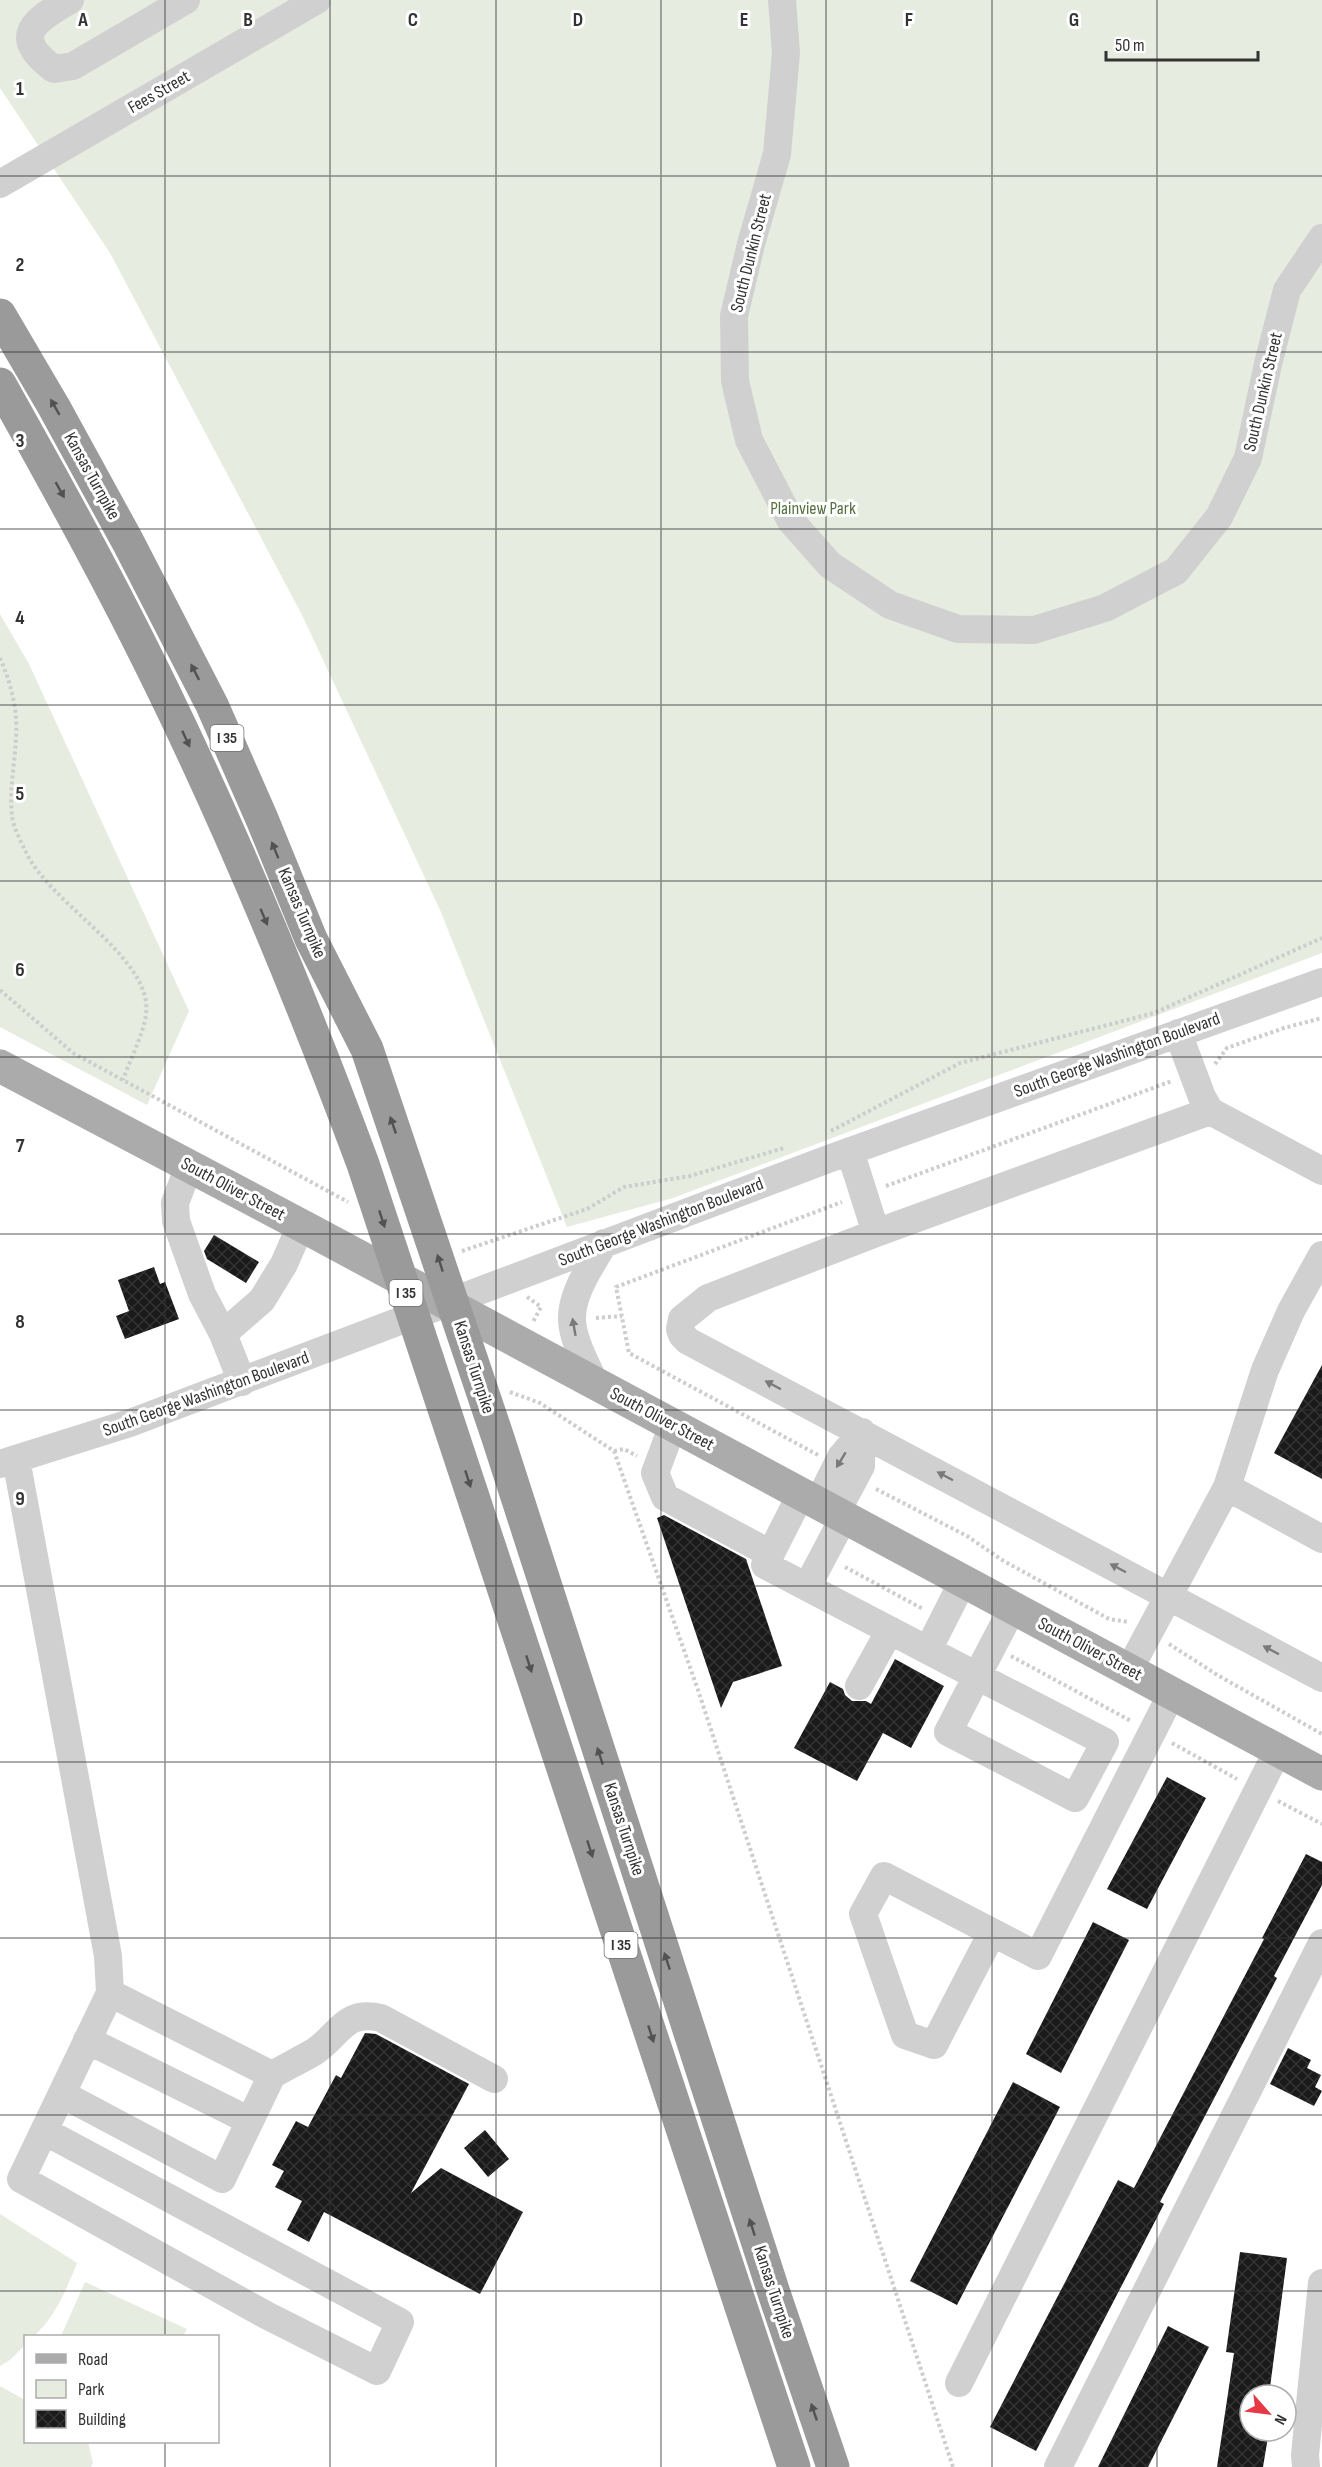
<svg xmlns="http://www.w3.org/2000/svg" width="1322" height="2467" viewBox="0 0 1322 2467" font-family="'Sofia Sans Condensed',sans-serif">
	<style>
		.park { fill: #e6ecdf }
		.building { fill: url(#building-cross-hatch) }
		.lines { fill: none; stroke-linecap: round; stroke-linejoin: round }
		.path { stroke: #cdcdcd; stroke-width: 4; stroke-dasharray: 3 3; stroke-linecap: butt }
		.minor { stroke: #d0d0d0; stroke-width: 28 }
		.major { stroke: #ababab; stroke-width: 33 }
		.highway { stroke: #9a9a9a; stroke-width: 33 }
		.oneway { fill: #525252 }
		.oneway2 { fill: #7a7a7a }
		.grid { fill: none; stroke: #333; stroke-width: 1.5; stroke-opacity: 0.55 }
		.labels { text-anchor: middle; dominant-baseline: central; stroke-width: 6; stroke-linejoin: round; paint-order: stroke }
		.shield { fill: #fff; stroke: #707070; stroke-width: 1.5 }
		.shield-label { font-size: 16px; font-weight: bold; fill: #333 }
		.street-label { font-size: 18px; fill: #333; stroke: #fff }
		.park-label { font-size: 18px; fill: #56703f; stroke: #fff }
		.grid-label { font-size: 20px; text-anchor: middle; font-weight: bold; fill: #333; stroke: #fff; stroke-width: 6; stroke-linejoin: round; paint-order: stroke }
	</style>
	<defs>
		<pattern id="building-cross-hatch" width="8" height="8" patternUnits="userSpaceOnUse" patternTransform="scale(1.5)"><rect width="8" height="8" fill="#1a1a1a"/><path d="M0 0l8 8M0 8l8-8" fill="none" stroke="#333"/></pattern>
	</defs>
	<rect width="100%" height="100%" fill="#fff"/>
	<!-- park -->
	<path class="park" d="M0,0H1322V953L673,1198L567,1227L440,910L303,617L110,253L0,88Z
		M0,614L29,664L189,1011L147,1105L0,1027Z
		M0,2214L77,2263C66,2290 56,2316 34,2336H26L25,2345L10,2360L0,2366Z
		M85,2282L187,2329L183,2336H61Z
		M0,2386L25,2400L26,2442H88L93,2463L91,2467H0Z"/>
	<!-- building -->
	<path class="building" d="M214,1235L259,1262L246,1283L207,1259L204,1251Z
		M154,1267L160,1284L165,1282L179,1319L125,1339L116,1316L129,1311L118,1280Z
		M1322,1365V1479L1274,1453Z
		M664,1515L746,1559L782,1666L733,1682L721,1708L657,1518Z
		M895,1659L944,1686L911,1748L883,1733L857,1781L794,1748L830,1682L843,1689L845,1695L852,1701H866L871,1704Z
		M1167,1777L1206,1798L1147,1909L1107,1889Z
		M1306,1854L1322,1862V1885L1274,1976L1277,1978L1160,2202L1164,2204L1036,2451L990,2427L1118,2180L1134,2188L1264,1939L1262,1938Z
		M1093,1922L1129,1940L1061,2073L1026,2054Z
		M365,2033L376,2034L469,2084L411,2193L441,2168L523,2212L480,2294L324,2212L309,2242L287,2230L302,2201L275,2187L284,2171L272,2165L296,2121L308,2127L336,2075L341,2078Z
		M1288,2048L1311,2060L1307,2068L1321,2075L1315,2087L1322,2091L1314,2106L1270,2084Z
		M1013,2082L1060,2107L957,2305L910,2281Z
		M485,2130L509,2159L488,2177L464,2148Z
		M1240,2252L1287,2258L1269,2395H1250V2431H1269L1263,2467H1217L1234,2353L1226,2352Z
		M1168,2326L1209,2347L1148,2467H1098Z"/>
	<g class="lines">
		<!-- path -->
		<path class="path" d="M0,658C11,683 18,710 16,738C15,763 9,790 12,816C13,826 20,840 25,850C49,905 154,957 146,1015C143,1035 130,1060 123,1080
			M0,990L73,1053L348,1202
			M1215,1064L1227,1048L1284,1028L1322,1018
			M831,1131L960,1063L1154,1013L1322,938
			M886,1186L1172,1081
			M462,1251L587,1209L624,1187L690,1176L784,1148
			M527,1297L541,1307L533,1322
			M596,1318L622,1316
			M510,1392L540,1403L614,1451L698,1690L953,2467
			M614,1451L624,1449L637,1456
			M818,1455L629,1353L616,1287L842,1202
			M876,1489L967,1536L1002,1560L1109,1619L1128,1622
			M845,1567L923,1609
			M1169,1644L1219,1676L1322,1734
			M1011,1656L1131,1721
			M1172,1743L1237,1779
			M1278,1801L1322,1824"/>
		<!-- minor -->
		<path class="minor" d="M70,0C35,20 9,36 54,69L73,66L186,0
			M782,0L786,53L777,154L751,244L734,316L735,381L749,440L791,521L830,565L890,605L958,629L1034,630L1105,608L1176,571L1219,517L1248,458L1268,364L1287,290L1322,238
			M0,184L317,0
			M1178,1033L1202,1097L1210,1111L1322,1171
			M1210,1111L876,1233L708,1298L682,1319L680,1329L682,1335L688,1341L1322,1678
			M850,1151L876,1233
			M189,1166L175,1203L176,1221L202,1294L223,1334L242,1382
			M223,1334L262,1300L284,1264L301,1225
			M594,1382C586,1363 573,1341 572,1320C571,1293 591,1266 604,1243
			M673,1425L655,1473L665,1497L771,1554
			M16,1459L108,1956L110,1993L21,2179L266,2315L377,2371L400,2322L44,2131
			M0,1464L130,1423L831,1158L1322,982
			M1227,1487L1322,1539
			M801,1494L765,1565L807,1587
			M818,1503L841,1457L862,1432L861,1466L836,1513
			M844,1517L807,1587L977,1676L948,1732L1075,1798L1105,1742L977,1676L1013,1607
			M928,1650L963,1581
			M1129,1670L1227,1487L1265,1370L1291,1311L1322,1255
			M859,1686L890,1630
			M992,1933L934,2045L905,2035L863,1914L884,1876L1038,1956L1172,1693
			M110,1993L272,2075C286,2067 300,2060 314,2052C340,2035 344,2009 381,2018L494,2079
			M87,2040L250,2121
			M62,2094L222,2179L272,2075
			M959,2383L1278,1750
			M1058,2467L1322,1943
			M1306,2467L1305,2455L1322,2283"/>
		<!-- major -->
		<path class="major" d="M0,1066L310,1230L1322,1774"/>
		<!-- highway -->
		<path class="highway" d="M0,315L54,407L128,542L212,705L262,819L311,939L367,1049L498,1438L774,2293L833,2467
			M0,384C56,484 112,585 162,688C237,842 303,1003 363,1164L794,2467"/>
	</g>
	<!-- one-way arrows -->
	<defs><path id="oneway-solid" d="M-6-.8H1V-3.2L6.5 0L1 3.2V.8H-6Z" transform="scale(1.5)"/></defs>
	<g class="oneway">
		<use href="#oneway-solid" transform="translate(55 407) rotate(-120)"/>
		<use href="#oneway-solid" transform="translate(60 490) rotate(61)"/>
		<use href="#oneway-solid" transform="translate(195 672) rotate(-117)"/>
		<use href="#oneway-solid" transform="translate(186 739) rotate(65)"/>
		<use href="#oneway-solid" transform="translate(275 850) rotate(-112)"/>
		<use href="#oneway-solid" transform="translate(264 917) rotate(67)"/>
		<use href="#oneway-solid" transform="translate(393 1125) rotate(-109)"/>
		<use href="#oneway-solid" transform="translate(382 1219) rotate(72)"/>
		<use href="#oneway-solid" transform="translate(440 1263) rotate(-108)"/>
		<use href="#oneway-solid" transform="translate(468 1479) rotate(72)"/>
		<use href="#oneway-solid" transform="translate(529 1664) rotate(72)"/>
		<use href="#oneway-solid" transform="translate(600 1756) rotate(-108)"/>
		<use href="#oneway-solid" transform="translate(590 1849) rotate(72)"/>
		<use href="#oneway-solid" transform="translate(667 1961) rotate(-108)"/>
		<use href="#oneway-solid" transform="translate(651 2034) rotate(72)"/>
		<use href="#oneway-solid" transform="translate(752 2227) rotate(-108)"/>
		<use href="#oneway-solid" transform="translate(814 2412) rotate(-109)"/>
	</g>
	<g class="oneway2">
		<use href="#oneway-solid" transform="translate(574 1327) rotate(-100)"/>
		<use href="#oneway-solid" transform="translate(773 1385) rotate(-152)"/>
		<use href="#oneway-solid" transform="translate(841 1460) rotate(121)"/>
		<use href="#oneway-solid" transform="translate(945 1476) rotate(-152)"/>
		<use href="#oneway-solid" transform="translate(1118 1568) rotate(-152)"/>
		<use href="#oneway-solid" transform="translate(1271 1650) rotate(-152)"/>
	</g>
	<!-- grid -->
	<path class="grid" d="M165,0V2336M330,0V2467M496,0V2467M661,0V2467M826,0V2467M992,0V2467M1157,0V2467M0,176H1322M0,352H1322M0,529H1322M0,705H1322M0,881H1322M0,1057H1322M0,1234H1322M0,1410H1322M0,1586H1322M0,1762H1322M0,1938H1322M0,2115H1322M0,2291H1322M165,2442V2467"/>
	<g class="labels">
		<!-- shield labels -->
		<g class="shield">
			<rect x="210.5" y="725" width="33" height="26" rx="4.5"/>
			<rect x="389.5" y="1280" width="33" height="26" rx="4.5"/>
			<rect x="604.5" y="1932" width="33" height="26" rx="4.5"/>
		</g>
		<g class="shield-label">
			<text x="227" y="738">I 35</text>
			<text x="406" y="1293">I 35</text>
			<text x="621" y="1945">I 35</text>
		</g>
		<!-- street labels -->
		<g class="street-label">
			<text transform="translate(159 92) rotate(-30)">Fees Street</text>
			<text transform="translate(751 253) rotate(-76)">South Dunkin Street</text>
			<text transform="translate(1263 392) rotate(-77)">South Dunkin Street</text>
			<text transform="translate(92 476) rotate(61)">Kansas Turnpike</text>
			<text transform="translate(302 913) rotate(67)">Kansas Turnpike</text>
			<text transform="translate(1117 1055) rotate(-20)">South George Washington Boulevard</text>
			<text transform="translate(233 1189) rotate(28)">South Oliver Street</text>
			<text transform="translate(661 1222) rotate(-21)">South George Washington Boulevard</text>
			<text transform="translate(474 1367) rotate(72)">Kansas Turnpike</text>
			<text transform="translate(206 1394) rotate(-20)">South George Washington Boulevard</text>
			<text transform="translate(662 1419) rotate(28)">South Oliver Street</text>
			<text transform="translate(1090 1649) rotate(28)">South Oliver Street</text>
			<text transform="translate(624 1829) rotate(72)">Kansas Turnpike</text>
			<text transform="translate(774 2292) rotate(72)">Kansas Turnpike</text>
		</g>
		<!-- park labels -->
		<g class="park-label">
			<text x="813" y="508">Plainview Park</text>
		</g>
	</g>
	<g class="grid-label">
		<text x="83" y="26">A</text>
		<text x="248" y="26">B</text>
		<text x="413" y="26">C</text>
		<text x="578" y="26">D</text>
		<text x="744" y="26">E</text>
		<text x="909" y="26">F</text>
		<text x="1074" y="26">G</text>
		<text x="20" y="95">1</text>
		<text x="20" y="271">2</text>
		<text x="20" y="447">3</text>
		<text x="20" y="624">4</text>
		<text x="20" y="800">5</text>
		<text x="20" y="976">6</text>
		<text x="20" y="1152">7</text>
		<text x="20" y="1328">8</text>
		<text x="20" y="1505">9</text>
	</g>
	<!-- legend -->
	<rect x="24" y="2335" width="195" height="108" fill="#ffffff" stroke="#adadad" stroke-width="1.5"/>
	<rect x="36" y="2354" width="30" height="9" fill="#ababab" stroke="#adadad" stroke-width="1.5"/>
	<text x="78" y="2365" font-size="18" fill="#333333">Road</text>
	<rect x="36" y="2380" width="30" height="18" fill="#e6ecdf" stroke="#adadad" stroke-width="1.5"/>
	<text x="78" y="2395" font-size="18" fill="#333333">Park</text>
	<rect x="36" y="2410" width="30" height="18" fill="url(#building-cross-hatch)" stroke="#adadad" stroke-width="1.5"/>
	<text x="78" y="2425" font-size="18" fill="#333333">Building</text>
	<!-- north arrow -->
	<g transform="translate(1268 2413) rotate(118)"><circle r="28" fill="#ffffff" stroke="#adadad" stroke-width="1.5"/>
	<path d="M0-4.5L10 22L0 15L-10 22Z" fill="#e63946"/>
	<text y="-9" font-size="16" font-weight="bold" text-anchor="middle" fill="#333333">N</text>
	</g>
	<!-- scale -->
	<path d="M1106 51v9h152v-9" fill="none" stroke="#333333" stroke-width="3"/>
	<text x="1115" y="51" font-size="18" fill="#333333" stroke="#ffffff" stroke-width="4.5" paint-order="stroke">50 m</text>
</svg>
